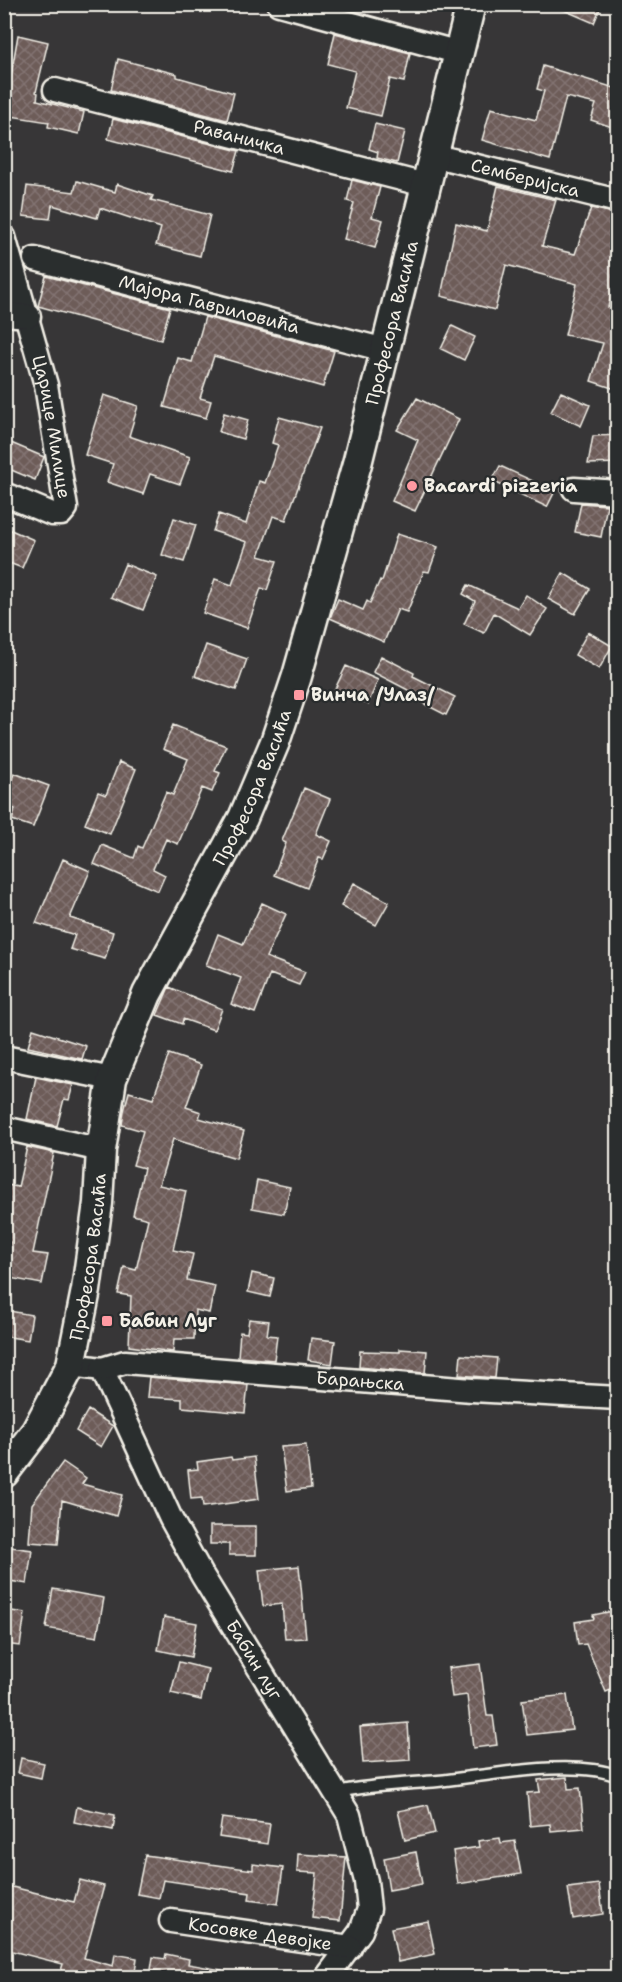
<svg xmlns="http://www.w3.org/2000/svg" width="622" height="1982" viewBox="0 0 622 1982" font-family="'Shantell Sans',sans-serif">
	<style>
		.building { fill: url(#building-cross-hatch); stroke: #f4f1e8; stroke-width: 1.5 }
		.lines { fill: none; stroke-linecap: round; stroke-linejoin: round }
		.service-casing { stroke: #f4f1e8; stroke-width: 15 }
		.minor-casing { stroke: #f4f1e8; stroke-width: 27 }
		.tertiary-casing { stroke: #f4f1e8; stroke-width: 33 }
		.service { stroke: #2a2d2e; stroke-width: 10 }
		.minor { stroke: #2a2d2e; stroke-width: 22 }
		.tertiary { stroke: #2a2d2e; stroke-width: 28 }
		.poi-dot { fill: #ff9aa2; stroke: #2a2d2e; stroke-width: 2 }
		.labels { text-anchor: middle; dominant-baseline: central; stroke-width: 4.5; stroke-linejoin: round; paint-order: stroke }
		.street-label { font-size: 18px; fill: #f4f1e8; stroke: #2a2d2e }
		.poi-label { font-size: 18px; font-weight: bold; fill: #f4f1e8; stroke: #2a2d2e; text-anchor: start }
	</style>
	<defs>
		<pattern id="building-cross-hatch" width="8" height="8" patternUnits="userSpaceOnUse" patternTransform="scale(1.5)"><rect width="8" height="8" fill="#6d5b59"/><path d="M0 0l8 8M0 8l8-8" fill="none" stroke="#827371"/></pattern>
	</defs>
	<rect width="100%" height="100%" fill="#373637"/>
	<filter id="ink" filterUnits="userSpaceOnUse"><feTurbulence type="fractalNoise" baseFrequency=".0167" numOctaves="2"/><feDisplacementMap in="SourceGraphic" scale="12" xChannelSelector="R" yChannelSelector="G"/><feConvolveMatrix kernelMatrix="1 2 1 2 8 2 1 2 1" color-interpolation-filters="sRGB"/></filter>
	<g filter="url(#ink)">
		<!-- building -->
		<path class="building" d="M550,4H602L594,23Z
			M335,33L410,53L404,82L390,79L381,116L346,108L355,71L328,64Z
			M18,35L48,42L36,92L38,93L37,100L84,112L79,134L48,127L49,122L4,115Z
			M118,59L177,74V77L234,93L227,120L111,90Z
			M543,66L618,89V129L591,120L596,104L566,97L550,160L482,140L491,108L536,120L544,91L537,89Z
			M113,119L239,151L233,171L108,139Z
			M375,124L405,131L397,163L377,158L378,152L369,149Z
			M352,180L380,187L372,217L383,220L375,248L344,239L354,203L347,201Z
			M77,181L115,192L117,184L153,196L151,200L210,215L200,256L156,245L161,228L100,208L97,218L52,205L50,219L23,216L27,186L74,192Z
			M498,186L556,200L542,246L575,254L591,208L618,214V270L608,307L618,308V390L591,381L603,343L565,335L577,284L506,265L495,310L441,296L456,223L487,231Z
			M46,276L170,308L161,340L38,306Z
			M205,317L334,351L323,387L214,356L200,398L211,401L206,418L164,407L178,358L192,362Z
			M452,326L475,337L464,360L441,349Z
			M561,392L590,405L581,426L551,412Z
			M104,395L138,406L129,436L190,457L180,484L150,474L143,494L107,482L113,464L85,455Z
			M417,398L459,419L415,511L392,501L418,440L397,430Z
			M224,413L248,420L243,439L219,432Z
			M279,417L320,428L286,520L273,516L259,556L277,561L267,590L261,588L247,628L203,613L215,579L232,585L247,542L213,531L219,514L246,524L259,481L265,483L278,445L272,443Z
			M618,435V463L588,464L593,436Z
			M4,440L44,457L35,480L4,467Z
			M500,466L555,491L547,507L492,481Z
			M581,503L607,505L601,537L575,532Z
			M174,518L196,525L184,562L162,555Z
			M4,527L34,540L22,568L4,561Z
			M397,534L438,547L429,572L424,571L407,612L398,609L384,642L330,618L338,599L363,610L367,601L370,603L380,580L382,581Z
			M125,564L157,577L143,610L111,597Z
			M563,573L590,589L575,614L548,599Z
			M468,585L518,608L526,595L547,609L530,635L494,613L484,633L464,624L475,601L463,594Z
			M588,632L612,646L599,669L575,655Z
			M206,645L247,659L236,690L195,676Z
			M381,656L414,673L413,676L455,697L446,715L409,696L412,692L373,672Z
			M346,666L378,680L368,704L335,689Z
			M173,725L226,746L215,771L220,773L212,792L202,788L178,844L166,839L153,869L165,875L158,891L94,864L102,845L134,858L138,846L142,848L166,792L173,795L188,759L163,749Z
			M119,762L136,769L110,834L85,824L98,792L106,795Z
			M14,773L49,786L33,827L12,820L15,809L4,805Z
			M304,788L330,799L316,834L331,841L323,859L319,858L307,888L274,875L286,843L282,841Z
			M63,859L90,871L70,918L113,932L105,959L70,949L75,935L36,923Z
			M354,883L389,902L376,925L341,906Z
			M262,903L286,914L266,957L305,972L299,985L270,974L255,1013L231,1004L241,978L206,965L218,934L243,944Z
			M169,987L222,1009L214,1030L183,1019L182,1024L157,1015Z
			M33,1029L86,1046L82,1059L28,1047Z
			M169,1054L201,1065L186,1107L201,1112L199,1118L244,1131L236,1158L173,1139L159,1185L186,1191L173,1250L193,1254L187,1280L215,1286L209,1313L195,1310L194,1339H174L173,1352L129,1346L131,1296L118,1294L124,1267L136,1270L148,1219L133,1215L144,1168L133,1165L143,1131L122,1125L124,1111L129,1092L153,1099Z
			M36,1077L73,1085L69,1100L64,1099L57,1126L27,1119Z
			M27,1147L54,1153L33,1253L48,1255L42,1284L4,1277L10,1242L4,1241L8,1207H4V1200L8,1185L18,1187Z
			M257,1180L290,1187L284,1214L252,1208Z
			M252,1273L274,1278L270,1297L248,1292Z
			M4,1310L32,1315L28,1340L4,1336Z
			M249,1319L269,1321L267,1335L277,1336L274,1360L238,1357L240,1332L247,1333Z
			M311,1338L335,1341L332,1364L308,1360Z
			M400,1349L427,1351L425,1373L359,1367L360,1351L400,1352Z
			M461,1355L497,1358L495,1378L459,1375Z
			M149,1377L248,1385L245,1413L182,1407V1399L147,1397Z
			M88,1410L113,1426L101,1447L76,1431Z
			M306,1445L311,1488L287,1491L281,1447Z
			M231,1457L232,1460L254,1457L259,1499L203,1507L202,1498L191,1499L188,1470L198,1469L197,1462Z
			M63,1462L86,1478L82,1484L122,1495L116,1516L62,1500L58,1544L29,1542L32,1504Z
			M210,1526H256V1555H229V1544H210Z
			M4,1546L32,1550L27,1584L4,1580Z
			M299,1566L306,1638L285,1639L282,1604L263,1606L259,1570Z
			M53,1589L104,1598L97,1637L46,1628Z
			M4,1610L25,1613L20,1646L4,1644Z
			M618,1610V1687L606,1692L586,1644L578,1645L575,1622L594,1619L593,1615Z
			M164,1617L197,1623L191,1657L158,1650Z
			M179,1662L208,1669L201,1700L171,1693Z
			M480,1664L487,1716H493L497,1745L473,1748L467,1695L452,1697L448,1668Z
			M567,1695L572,1730L527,1735L522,1700Z
			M408,1723L410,1760L363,1763L360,1727Z
			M21,1758L44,1763L41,1778L18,1773Z
			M567,1777L568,1789L580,1788L584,1828L551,1831L550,1824L530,1826L527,1793L540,1792L538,1780Z
			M428,1805L435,1833L405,1840L398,1811Z
			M77,1807L115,1815L113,1830L74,1822Z
			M222,1818L270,1824L267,1844L219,1837Z
			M500,1838L501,1843L515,1841L521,1874L458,1884L453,1851L479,1847L478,1841Z
			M416,1852L422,1884L389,1890L384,1858Z
			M298,1854L346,1857L340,1921L312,1918L317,1873L297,1872Z
			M145,1855L253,1870V1864L283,1868L278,1904L249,1900L250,1893L163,1880L159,1898L137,1894Z
			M80,1880L104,1886L84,1958L113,1966L115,1954L137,1958L135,1972L138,1973V1977H59L63,1964L4,1949V1885L74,1902Z
			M599,1884L603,1914L573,1919L568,1888Z
			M428,1921L435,1954L398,1962L391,1928Z
			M166,1954L189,1959L188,1964L222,1970L221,1977H186L151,1970L153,1957L165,1959Z"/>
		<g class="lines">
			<defs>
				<path id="service" d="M337,1792C370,1785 404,1784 438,1781C487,1776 573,1758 618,1776"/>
				<g id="minor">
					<path d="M279,4L460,53"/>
					<path id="s1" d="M55,90L425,185"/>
					<path id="s2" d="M432,155L618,201"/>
					<path id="s3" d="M4,237L46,385L66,508L61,514H52L4,494"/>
					<path id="s4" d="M35,259L385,350"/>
					<path d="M4,314L29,316"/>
					<path d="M574,489L618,492"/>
					<path d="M4,1057L112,1079"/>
					<path d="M4,1128L101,1150"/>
					<path id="s5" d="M71,1365L102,1369L171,1519L202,1575L349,1815L366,1881L369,1909L361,1931L326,1978"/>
					<path id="s6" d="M102,1369L125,1362L472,1390L618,1398"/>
					<path id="s7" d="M171,1921L350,1947"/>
				</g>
				<g id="tertiary">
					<path id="s8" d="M4,1473L36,1431L71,1365L86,1290L98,1203L101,1150L112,1079L147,994L243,818L275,742L297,676L358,460L471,4"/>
				</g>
			</defs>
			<!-- service casing -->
			<use href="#service" class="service-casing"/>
			<!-- minor casing -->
			<use href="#minor" class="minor-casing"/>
			<!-- tertiary casing -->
			<use href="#tertiary" class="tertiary-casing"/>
			<!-- service -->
			<use href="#service" class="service"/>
			<!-- minor -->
			<use href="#minor" class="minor"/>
			<!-- tertiary -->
			<use href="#tertiary" class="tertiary"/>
		</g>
	</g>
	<!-- markers -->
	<g class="poi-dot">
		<circle cx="412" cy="486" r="6"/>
		<rect x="293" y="689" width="12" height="12" rx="3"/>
		<rect x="101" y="1315" width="12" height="12" rx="3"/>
	</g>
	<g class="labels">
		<!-- street labels -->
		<g class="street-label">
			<text stroke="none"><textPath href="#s1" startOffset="190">Раваничка</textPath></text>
			<text stroke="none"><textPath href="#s2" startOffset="96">Семберијска</textPath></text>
			<text stroke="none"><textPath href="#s4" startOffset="180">Мајора Гавриловића</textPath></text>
			<text stroke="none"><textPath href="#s8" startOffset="1227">Професора Васића</textPath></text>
			<text stroke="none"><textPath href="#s3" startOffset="196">Царице Милице</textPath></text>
			<text stroke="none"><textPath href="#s8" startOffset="741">Професора Васића</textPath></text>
			<text stroke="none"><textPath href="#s8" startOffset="237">Професора Васића</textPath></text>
			<text stroke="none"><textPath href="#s6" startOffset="260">Барањска</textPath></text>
			<text stroke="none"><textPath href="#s5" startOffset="360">Бабин луг</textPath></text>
			<text stroke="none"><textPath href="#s7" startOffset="90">Косовке Девојке</textPath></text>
		</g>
		<!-- poi labels -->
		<g class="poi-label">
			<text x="424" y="486">Bacardi pizzeria</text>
			<text x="311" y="695">Винча /Улаз/</text>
			<text x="119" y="1321">Бабин Луг</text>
		</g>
	</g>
	<!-- margin -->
	<rect width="622" height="1982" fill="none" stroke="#2a2d2e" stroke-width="24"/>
	<rect x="12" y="12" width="598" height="1958" fill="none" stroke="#f4f1e8" stroke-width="2" filter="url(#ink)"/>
</svg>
